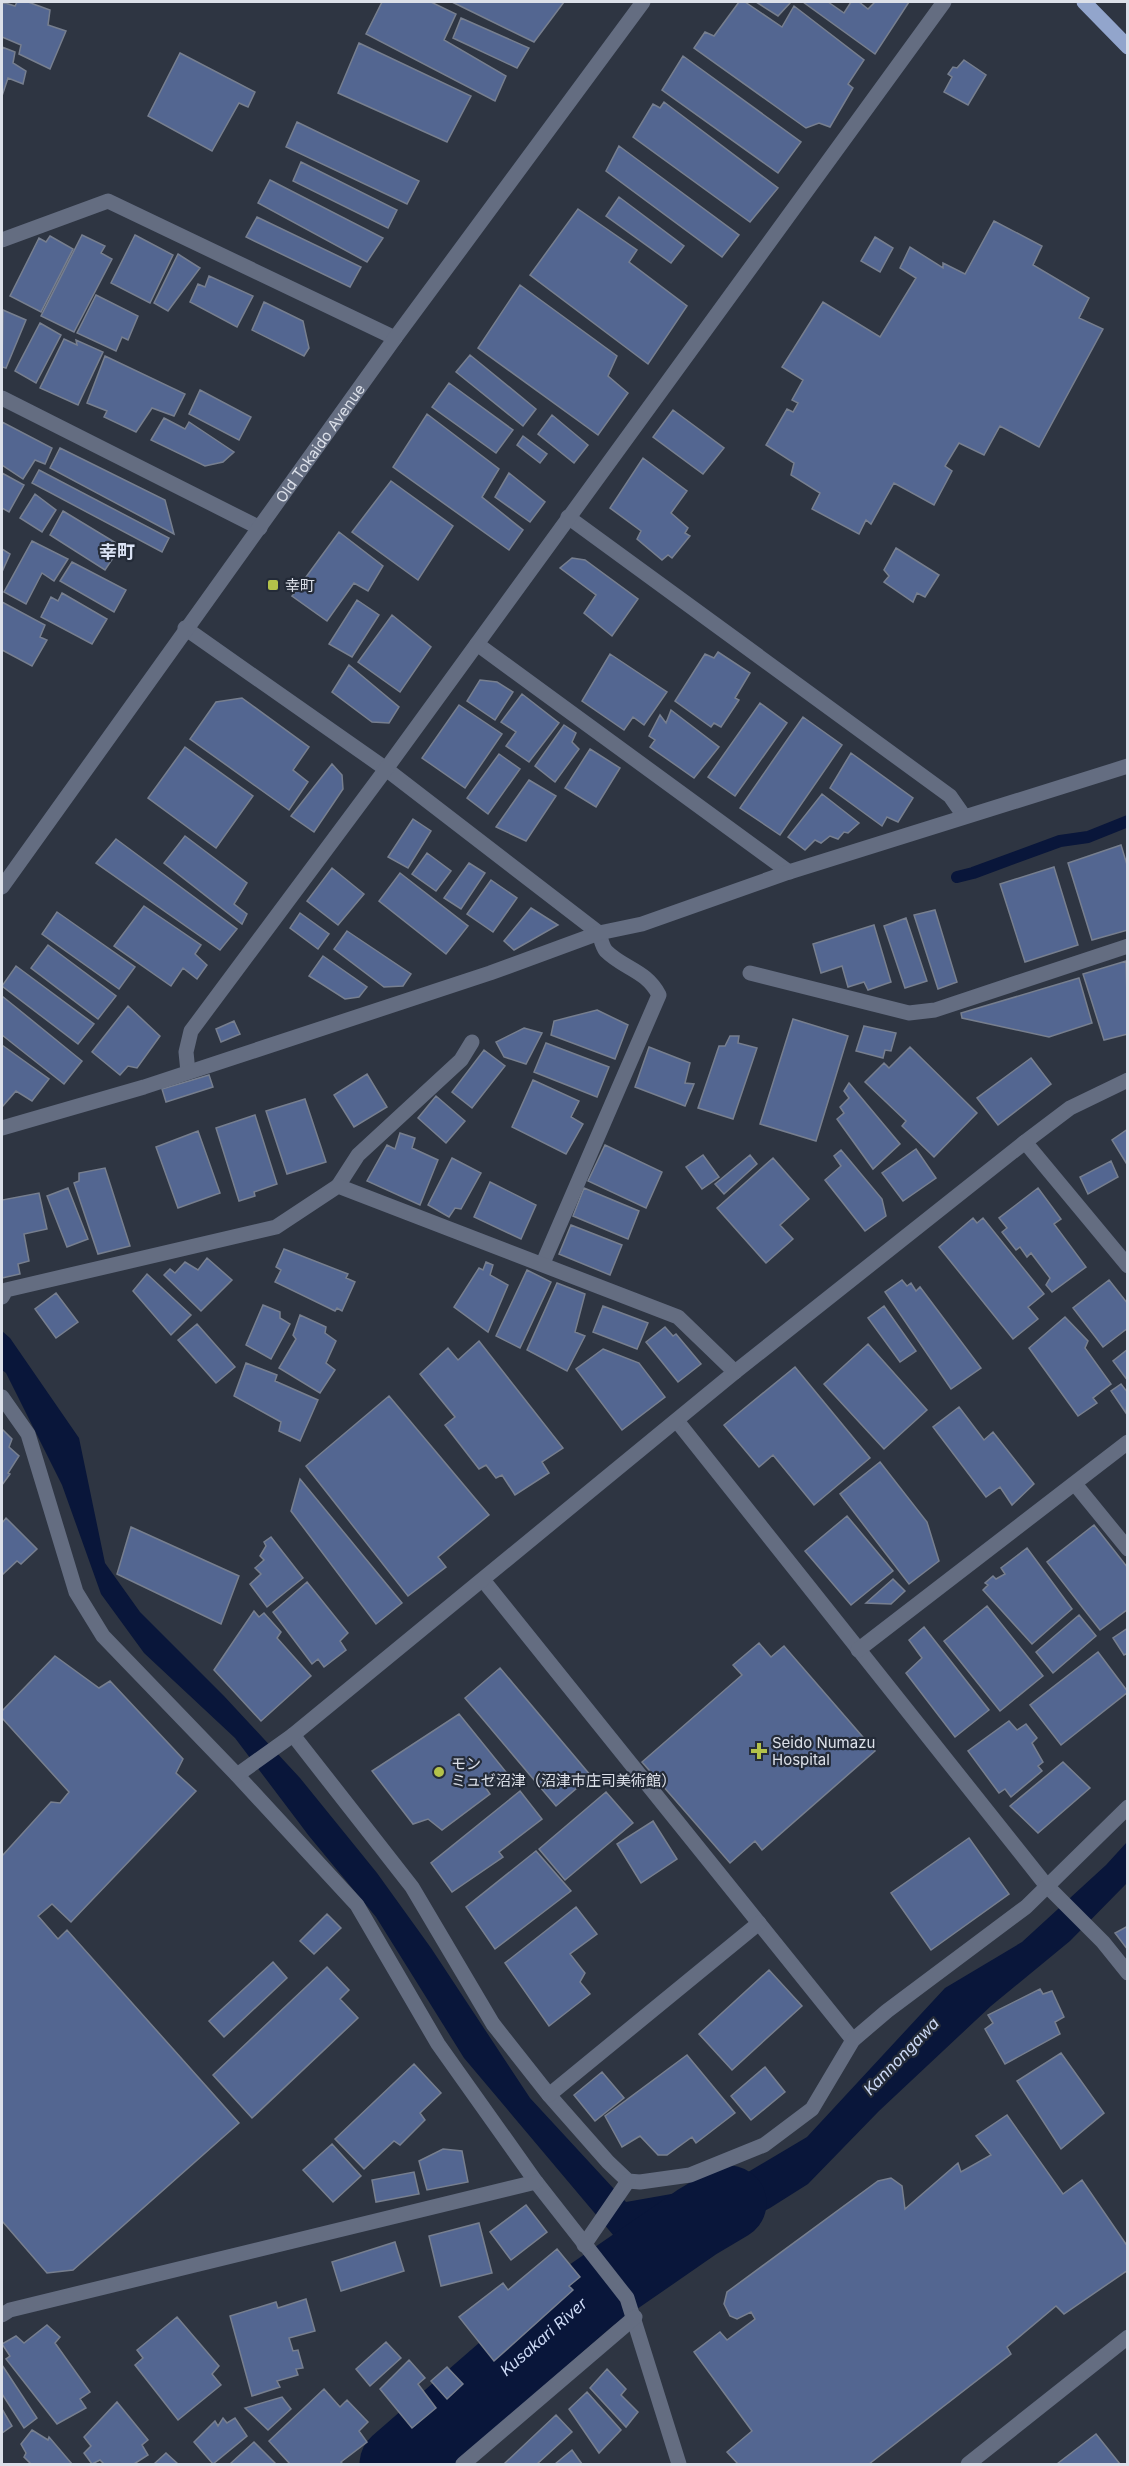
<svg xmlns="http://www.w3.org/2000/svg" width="1129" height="2466" viewBox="0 0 1129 2466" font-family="Inter,'Noto Sans JP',sans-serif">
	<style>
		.water { fill: #09163a }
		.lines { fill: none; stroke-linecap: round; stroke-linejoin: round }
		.stream { stroke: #09163a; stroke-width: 12 }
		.river { stroke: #09163a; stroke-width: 75 }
		.building { fill: #536691; stroke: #777f8f; stroke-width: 1.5 }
		.minor { stroke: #646d81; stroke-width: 15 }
		.major { stroke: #92a5cc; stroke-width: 15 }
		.poi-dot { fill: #b4c24a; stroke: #242b38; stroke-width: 2 }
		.labels { text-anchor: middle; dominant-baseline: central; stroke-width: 4.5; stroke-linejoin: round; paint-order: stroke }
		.street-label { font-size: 15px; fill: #dce0e9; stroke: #242b38 }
		.poi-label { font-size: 15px; fill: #dce0e9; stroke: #242b38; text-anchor: start }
		.water-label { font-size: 16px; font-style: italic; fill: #ccd9f5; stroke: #242b38 }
		.quarter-label { font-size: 18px; font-weight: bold; fill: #dae2f4; stroke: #242b38 }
	</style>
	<rect width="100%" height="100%" fill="#2e3542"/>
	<!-- water -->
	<path class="water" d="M2,1331L10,1338L79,1438L105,1563L140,1612L224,1696L300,1778L377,1873L431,1948L530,2098L626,2202L728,2184L807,2137L945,1988L1022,1942L1106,1865L1127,1842V1883L1070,1941L991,2006L879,2111L808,2184L770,2208L654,2270L619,2242L464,2058L376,1917L309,1836L235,1738L144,1653L101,1594L62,1485L6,1373L2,1370Z"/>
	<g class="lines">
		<!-- stream -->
		<path class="stream" d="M957,877L973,873L1060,841L1088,837L1128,821"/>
		<!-- river -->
		<path class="river" id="s1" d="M397,2464L590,2296L697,2222L729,2203"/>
	</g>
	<!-- building -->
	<path class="building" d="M2,2L15,6L17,2H28L50,10L48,25L66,31L50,69L19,54L21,45L2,37Z
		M382,2H431L456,14L444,40L506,76L495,101L366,34Z
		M452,2H564L534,42Z
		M739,2H745L782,27L794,6L864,60L848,84L853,88L830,127L819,123L806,128L694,48L705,32L714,36Z
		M756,2H791L778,16Z
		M803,2H828L844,13L851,2H859L868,9L875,2H909L875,54Z
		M461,18L529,48L517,68L453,38Z
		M359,43L471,96L447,142L338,93Z
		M2,47L15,52L13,63L26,71L23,84L8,78L2,96Z
		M180,53L255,92L248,107L239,103L212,151L148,116Z
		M683,56L801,142L778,173L662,90Z
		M964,60L986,75L968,105L944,92L952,77L948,74L953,67L957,68Z
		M664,102L778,188L750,222L633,137L653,104L660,108Z
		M297,122L419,181L407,204L286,147Z
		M619,146L739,235L722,257L606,171Z
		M301,162L397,210L388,228L293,181Z
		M270,180L383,238L367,262L258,203Z
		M619,197L684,246L671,263L606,216Z
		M578,209L637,250L629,262L687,306L648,364L530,275Z
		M257,217L361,267L350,287L246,237Z
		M994,221L1042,246L1033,265L1089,298L1079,318L1103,329L1039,447L1000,426L984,455L959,443L945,466L952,471L934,505L894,483L871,524L866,520L859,534L812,509L820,493L791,475L794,463L766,445L787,409L793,412L798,403L792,400L803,380L782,367L823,302L880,337L916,278L900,268L910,247L943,268V263L965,274Z
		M82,235L105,246L101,253L112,259L74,332L41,316Z
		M135,235L173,255L150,303L111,283Z
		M50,236L73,249L41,312L10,296L39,238L46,242Z
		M875,237L893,248L880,272L861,261Z
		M178,254L200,268L168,311L154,303Z
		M209,276L253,296L237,327L190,302L198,284L205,287Z
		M520,285L617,356L608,376L628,393L598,435L478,348Z
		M96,295L138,316L128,340L122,337L116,351L77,333Z
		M264,302L303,321L309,348L304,356L252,330Z
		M3,310L26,320L6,368L2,367Z
		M40,323L61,335L36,383L15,371Z
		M64,339L77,345L76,340L103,352L78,405L40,388Z
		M470,355L536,409L523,426L456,372Z
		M105,356L185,394L174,416L152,408L136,432L104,417L107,411L87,403Z
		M449,383L513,430L496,453L432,407Z
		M200,390L251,417L239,440L189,414Z
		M673,410L724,448L703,474L653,437Z
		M427,414L499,469L482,497L523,530L509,550L393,467Z
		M552,415L588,445L574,463L538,434Z
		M164,418L185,429L189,422L234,452L223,462L205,466L151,440Z
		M2,422L52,448L45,464L35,460L23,479L2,465Z
		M523,436L547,454L540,463L517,445Z
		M60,448L165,500L174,534L50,468Z
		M643,458L687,491L671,513L688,528L685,533L690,536L672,558L668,555L662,560L637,539L641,531L610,508Z
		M39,470L169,538L162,552L32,483Z
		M2,473L24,485L9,512L2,508Z
		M509,473L545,502L530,522L495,497Z
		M391,481L453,526L418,580L352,532Z
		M35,494L56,510L42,532L20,518Z
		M63,511L121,546L105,570L50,535Z
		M339,532L383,566L368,591L354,583L327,621L292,596Z
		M32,541L68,559L54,581L42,573L26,604L4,592Z
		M896,548L939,575L925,597L917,593L913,602L884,582L889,576L884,570Z
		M2,549L10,554L2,572Z
		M572,558L585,560L638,599L612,636L584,613L596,595L560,568Z
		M72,562L126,590L114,612L60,581Z
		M62,593L107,619L92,644L41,617L51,597L58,601Z
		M357,600L379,615L352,657L329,644Z
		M2,602L45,625L40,637L47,640L32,666L2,650Z
		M392,615L431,647L400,692L358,662Z
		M718,652L750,673L735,698L739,700L721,727L714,723L711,727L675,701L705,654L714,658Z
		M610,654L667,692L644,725L633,717L624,730L582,701Z
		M349,665L399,707L389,723L372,722L332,692Z
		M480,680L497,682L513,692L495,720L467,701Z
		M522,694L559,723L529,762L506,746L516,732L501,722Z
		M242,698L309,747L293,770L308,782L289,810L190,739L216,702Z
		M760,703L787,723L735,796L708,777Z
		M459,705L502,734L465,788L422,758Z
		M671,710L719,747L694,778L650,747L655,740L649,736L660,715L666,723Z
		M803,717L842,745L780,835L740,808Z
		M564,725L576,733L572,742L579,749L555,782L535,766Z
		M185,747L253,796L216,848L148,798Z
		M590,749L620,768L596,807L565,788Z
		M851,753L913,798L898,822L887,817L882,826L830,788Z
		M499,754L520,769L488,814L467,798Z
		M332,764L342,775L343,789L314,832L291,816Z
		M529,780L556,796L526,841L496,827Z
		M822,794L859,823L848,833L844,832L838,839L830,836L821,843L815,840L805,850L788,837Z
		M413,819L431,831L408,868L388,857Z
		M185,836L247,883L234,904L247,914L242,924L164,863Z
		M116,839L237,929L220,950L96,863Z
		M1121,845L1128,868V930L1092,940L1068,863Z
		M427,853L451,871L436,891L412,874Z
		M469,863L485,873L461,909L444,898Z
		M1054,867L1078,945L1025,962L1000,884Z
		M332,868L364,894L338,925L307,901Z
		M400,873L468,926L446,954L379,901Z
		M491,880L517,898L493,932L467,914Z
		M144,906L201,945L195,954L207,965L197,979L183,968L171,986L114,946Z
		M531,908L558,925L514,950L504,941Z
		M935,910L957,982L938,989L914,915Z
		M57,912L135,967L119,989L42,934Z
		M300,913L329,934L318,949L290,928Z
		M906,918L927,981L905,988L884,926Z
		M874,925L891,982L868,990L864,982L848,987L842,966L821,973L813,944Z
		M347,931L411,974L403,986L384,987L334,949Z
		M48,945L116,996L98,1019L31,968Z
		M323,956L367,987L359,997L345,999L309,976Z
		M1126,961L1128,1034L1104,1040L1083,974Z
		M16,966L94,1024L78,1044L2,986Z
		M1079,978L1092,1023L1049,1037L962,1018L961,1013Z
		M2,996L82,1061L64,1084L2,1035Z
		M128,1006L160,1036L137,1068L128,1066L120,1075L92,1052Z
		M597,1010L628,1025L615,1059L551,1035L554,1021Z
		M793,1019L848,1036L816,1141L760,1124Z
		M234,1021L240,1034L221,1042L216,1029Z
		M864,1026L896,1033L891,1051L885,1050L883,1058L856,1051Z
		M524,1028L542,1033L526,1064L504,1057L496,1042Z
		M730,1036H739L738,1043L757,1048L733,1119L698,1108L719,1046H725Z
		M546,1043L609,1067L597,1097L534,1072Z
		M2,1045L49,1079L32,1101L16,1091L2,1107Z
		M649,1047L690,1063L685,1083L694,1084L685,1106L635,1087Z
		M910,1047L977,1113L934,1157L902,1126L906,1121L865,1082L884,1063L889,1068Z
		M484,1050L505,1066L472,1108L452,1092Z
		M1031,1058L1051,1084L998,1125L977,1098Z
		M367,1074L387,1107L354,1127L334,1095Z
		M209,1075L213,1087L166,1102L162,1089Z
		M533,1080L579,1101L571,1117L583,1124L566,1154L512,1127Z
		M849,1083L900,1144L873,1169L837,1119L844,1113L840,1107L849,1098L844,1091Z
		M436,1096L465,1121L446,1143L418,1118Z
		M305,1099L326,1162L287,1174L266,1111Z
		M255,1115L277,1184L254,1192L255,1196L239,1201L216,1128Z
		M1128,1129V1166L1112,1140Z
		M198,1131L220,1193L178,1208L156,1147Z
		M400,1133L415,1138L412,1148L438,1160L420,1205L367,1181L387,1145L395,1149Z
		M605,1145L662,1172L646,1208L588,1181Z
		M916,1149L936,1178L903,1201L882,1173Z
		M841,1150L882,1199L886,1216L865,1231L825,1180L841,1166L834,1156Z
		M703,1155L719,1177L702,1189L686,1167Z
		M750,1155L757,1164L724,1194L715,1184Z
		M452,1158L481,1173L461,1209L455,1208L449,1217L428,1205Z
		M773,1158L809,1199L780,1225L793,1239L766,1263L717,1208Z
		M1111,1161L1118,1177L1088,1194L1080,1177Z
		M105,1168L130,1246L98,1254L74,1183L79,1181V1173Z
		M490,1182L536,1205L521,1239L474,1217Z
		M68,1188L88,1239L67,1247L47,1196Z
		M584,1188L639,1211L628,1239L573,1216Z
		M1038,1188L1061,1219L1054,1224L1086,1267L1052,1292L1046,1285L1050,1278L1031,1253L1027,1257L1020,1247L1016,1250L1002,1232L1007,1228L999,1218Z
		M39,1193L47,1229L24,1234L29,1261L18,1264L20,1274L2,1278V1200Z
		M973,1218L977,1223L983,1218L1044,1294L1028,1307L1038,1319L1013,1339L939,1247Z
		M571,1225L622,1245L610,1275L559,1254Z
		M284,1249L348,1274L346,1278L355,1282L342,1311L337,1308L335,1311L275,1282L281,1270L276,1267Z
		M207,1258L232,1280L201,1311L164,1275L170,1269L175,1273L185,1262L198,1270Z
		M486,1262L493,1265L490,1275L508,1285L488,1332L454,1307L479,1268L483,1270Z
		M527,1270L551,1282L520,1348L496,1336Z
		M147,1274L191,1315L171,1335L133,1291Z
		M902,1280L907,1286L911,1283L916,1291L920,1287L981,1368L951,1389L885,1292Z
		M1109,1280L1128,1304V1328L1103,1347L1073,1308Z
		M557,1283L585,1294L575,1332L585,1336L567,1371L527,1350Z
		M56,1293L78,1322L56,1338L35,1309Z
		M263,1305L280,1312V1318L290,1324L271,1359L246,1345Z
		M603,1306L648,1323L637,1349L593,1332Z
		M884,1306L916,1351L900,1362L868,1318Z
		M300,1315L326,1327L325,1333L336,1341L326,1363L335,1370L320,1393L279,1368L296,1339L293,1335Z
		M1065,1317L1088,1341L1085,1348L1111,1384L1093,1398L1097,1403L1078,1416L1029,1348Z
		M197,1324L235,1367L216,1383L178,1340Z
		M665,1327L673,1336L676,1334L701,1364L678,1382L646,1342Z
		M479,1341L563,1448L542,1462L549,1473L515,1495L502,1475L496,1478L486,1465L479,1469L445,1425L455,1417L420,1374L448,1348L458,1360Z
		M868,1344L927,1410L884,1449L824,1384Z
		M603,1349L639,1363L665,1397L622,1430L576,1369Z
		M1128,1349V1381L1113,1361Z
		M246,1363L277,1375L275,1381L318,1400L300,1441L279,1431L281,1422L234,1396Z
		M795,1367L870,1458L814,1505L773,1455L759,1467L724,1425Z
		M1121,1384L1128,1393L1126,1413L1111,1391Z
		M389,1396L489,1515L438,1557L446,1567L408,1596L306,1466Z
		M959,1407L984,1440L993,1432L1034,1484L1012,1505L1000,1487L986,1497L933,1427Z
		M2,1429L12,1439L9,1447L19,1456L8,1473L10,1474L2,1485Z
		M880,1462L927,1522L939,1561L909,1584L840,1494Z
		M300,1479L402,1603L376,1624L291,1511Z
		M847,1516L893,1571L851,1605L805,1551Z
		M6,1518L37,1549L21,1564L17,1561L2,1575V1523Z
		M1094,1525L1128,1568V1609L1100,1630L1047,1562Z
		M131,1527L239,1576L221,1624L117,1574Z
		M271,1537L303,1578L267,1607L250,1584L261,1574L255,1568L264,1560L260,1556L266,1546L264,1542Z
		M1027,1548L1072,1609L1032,1644L983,1590L988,1585L985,1583L993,1576L996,1579L1005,1574L1001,1568Z
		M893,1579L905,1591L891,1604L866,1603Z
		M307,1582L348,1633L340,1641L346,1650L324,1667L318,1659L312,1664L273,1612Z
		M987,1606L1043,1676L1000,1711L944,1641Z
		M254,1611L259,1617L264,1613L281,1632L277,1638L311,1676L261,1721L214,1670Z
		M1079,1615L1096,1636L1053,1673L1036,1652Z
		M924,1627L989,1710L955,1737L906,1673L922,1658L909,1640Z
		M1128,1628V1653L1124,1655L1113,1638Z
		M759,1643L771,1657L784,1646L875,1751L762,1850L755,1841L730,1863L642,1762L742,1675L733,1665Z
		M1098,1652L1128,1692L1061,1745L1030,1705Z
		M55,1656L99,1688L110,1681L183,1759L176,1773L196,1791L71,1922L52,1904L38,1916L58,1939L67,1930L239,2123L73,2270L47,2273L2,2221V1856L51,1802L60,1803L69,1792L2,1718V1711Z
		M500,1668L591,1776L556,1806L465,1698Z
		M459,1714L506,1772L485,1787L490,1794L442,1830L428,1819L413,1824L372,1771Z
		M1009,1721L1017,1730L1026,1724L1037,1738L1032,1743L1043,1762L1038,1766L1042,1771L1011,1797L1005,1789L999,1793L968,1751Z
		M1063,1762L1090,1788L1038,1833L1010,1806Z
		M520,1791L542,1819L499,1852L503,1857L452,1892L431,1863Z
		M606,1792L633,1823L565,1880L539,1849Z
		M653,1821L677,1859L641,1883L617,1844Z
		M969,1838L1009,1894L931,1950L891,1893Z
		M536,1851L571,1891L495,1949L466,1907Z
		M576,1907L597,1934L570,1954L585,1973L580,1982L590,1994L549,2026L505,1963Z
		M327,1914L341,1928L314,1954L300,1941Z
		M1128,1926V1950L1115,1933Z
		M273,1962L287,1978L224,2037L209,2021Z
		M327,1967L349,1990L340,1999L358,2018L252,2118L213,2075Z
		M769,1970L802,2006L732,2070L699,2034Z
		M1040,1989L1043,1994L1052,1991L1064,2017L1055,2022L1060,2034L1005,2064L985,2029L993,2023L988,2015Z
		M1061,2053L1104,2113L1061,2149L1017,2081Z
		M687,2055L735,2113L696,2143L692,2137L667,2155H658L640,2136L622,2147L605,2116Z
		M414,2064L441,2093L420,2113L425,2120L400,2145L394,2141L364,2169L335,2139Z
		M765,2067L785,2092L751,2120L731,2096Z
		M602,2072L624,2098L595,2121L574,2095Z
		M1007,2115L1063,2194L1082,2180L1128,2247V2270L1064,2314L1056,2306L1007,2347L1011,2354L869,2464H738L727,2452L752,2431L694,2352L720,2332L727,2340L755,2319L751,2312L737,2319L730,2316L724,2304L727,2292L878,2181L891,2178L902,2186L905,2209L958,2163L961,2172L991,2155L976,2136Z
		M332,2144L361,2176L333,2202L303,2170Z
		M443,2149L462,2151L468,2182L427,2190L419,2161Z
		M414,2172L419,2194L376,2202L372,2180Z
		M526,2205L547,2232L511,2260L490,2232Z
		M479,2223L492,2273L441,2286L429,2236Z
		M395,2242L404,2271L341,2291L332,2262Z
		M557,2249L580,2277L569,2286L573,2290L494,2361L459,2317L503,2283L508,2290Z
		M306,2299L315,2331L289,2338L293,2351L298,2350L303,2368L296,2369L298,2375L277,2381L280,2387L252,2396L230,2316L276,2302L278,2308Z
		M177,2317L219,2366L212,2374L221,2385L178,2420L135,2365L143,2358L137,2350Z
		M47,2325L60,2337L55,2343L90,2392L80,2399L86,2408L57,2424L6,2359L10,2356L2,2344L16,2336L24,2343Z
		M386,2342L401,2358L370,2386L356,2369Z
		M409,2360L425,2378L418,2384L436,2408L412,2428L380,2389Z
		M2,2365L37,2418L24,2428L2,2394Z
		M447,2367L463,2384L447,2399L431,2381Z
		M607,2369L626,2389L621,2395L638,2412L626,2427L590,2388Z
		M324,2389L340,2407L347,2400L368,2422L359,2431L367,2442L341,2462L343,2464H290L269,2441Z
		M587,2392L621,2430L599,2453L569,2409Z
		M282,2397L291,2409L268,2430L245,2408Z
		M117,2402L148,2440L142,2445L148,2455L134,2464H104L100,2460L92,2464L84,2453L91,2446L84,2437Z
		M2,2409L12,2426L2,2433Z
		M556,2415L572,2432L537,2464H506L505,2463Z
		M223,2418L227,2423L235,2418L247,2436L213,2464L194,2442L215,2421L218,2426Z
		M32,2430L48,2440L49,2437L72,2464H31L24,2457L26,2453L21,2444Z
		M1096,2434L1120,2464H1057Z
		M254,2442L276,2464H230Z
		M572,2450L582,2464H555Z
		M166,2453L178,2464H154Z"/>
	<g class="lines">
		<!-- minor -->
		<g class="minor">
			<path d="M2,240L108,201L395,338"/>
			<path d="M2,398L260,528"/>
			<path d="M568,517L950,796L964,816"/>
			<path d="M185,628L386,769L599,933C601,939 602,946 606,951C624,969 646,970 659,995L543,1263"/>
			<path d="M477,644L789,872"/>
			<path id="s2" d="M2,887L395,338L643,2"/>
			<path d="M750,973L909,1013L935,1010L1128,946"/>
			<path d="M188,1072L186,1052L191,1031L386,769L944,2"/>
			<path d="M2,1128L144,1087L490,973L599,933L642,924L789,872L1128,766"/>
			<path d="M1025,1142L1128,1266"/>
			<path d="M338,1186L358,1155L461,1060L472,1042"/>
			<path d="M2,1297L6,1290L276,1227L338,1186L678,1317L735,1372"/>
			<path d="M2,1397L28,1434L76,1592L103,1636L237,1775L357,1905L438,2044L536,2182L627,2298L679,2464"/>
			<path d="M677,1421L1046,1885L1103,1942L1128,1973"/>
			<path d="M1075,1484L1128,1549"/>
			<path d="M483,1580L853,2040"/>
			<path d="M858,1650L1128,1442"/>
			<path d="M293,1735L412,1887L493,2024L549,2095L608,2162L628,2181L640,2182L690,2175L764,2145L812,2109L853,2040L887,2011L1026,1907L1128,1807"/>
			<path d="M237,1775L293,1735L735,1372L1025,1142L1070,1108L1128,1080"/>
			<path d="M549,2095L759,1923"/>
			<path d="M584,2245L628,2181"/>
			<path d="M2,2315L10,2310L536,2182"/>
			<path d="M463,2464L635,2317"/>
			<path d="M968,2464L1128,2337"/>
		</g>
		<!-- major -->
		<path class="major" d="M1084,2L1128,47"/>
	</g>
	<!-- markers -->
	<g class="poi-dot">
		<rect x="267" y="579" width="12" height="12" rx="3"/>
		<path d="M756 1742h6v6h6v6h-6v6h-6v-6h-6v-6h6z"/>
		<circle cx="439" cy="1772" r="6"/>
	</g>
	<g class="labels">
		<!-- street labels -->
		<g class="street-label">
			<text stroke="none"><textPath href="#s2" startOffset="546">Old Tokaido Avenue</textPath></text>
		</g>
		<!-- poi labels -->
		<g class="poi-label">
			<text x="285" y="585">幸町</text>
			<text x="772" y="1742">Seido Numazu<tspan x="772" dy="17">Hospital</tspan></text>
			<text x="451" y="1763">モン<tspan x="451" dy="17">ミュゼ沼津（沼津市庄司美術館）</tspan></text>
		</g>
		<!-- water labels -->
		<g class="water-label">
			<text transform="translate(901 2056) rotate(-46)">Kannongawa</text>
			<text stroke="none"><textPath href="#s1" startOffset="194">Kusakari River</textPath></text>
		</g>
		<!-- quarter labels -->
		<g class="quarter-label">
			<text x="117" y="551">幸町</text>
		</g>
	</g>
	<!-- border -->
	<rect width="1129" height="2466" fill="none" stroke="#dce0e9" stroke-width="6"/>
</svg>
